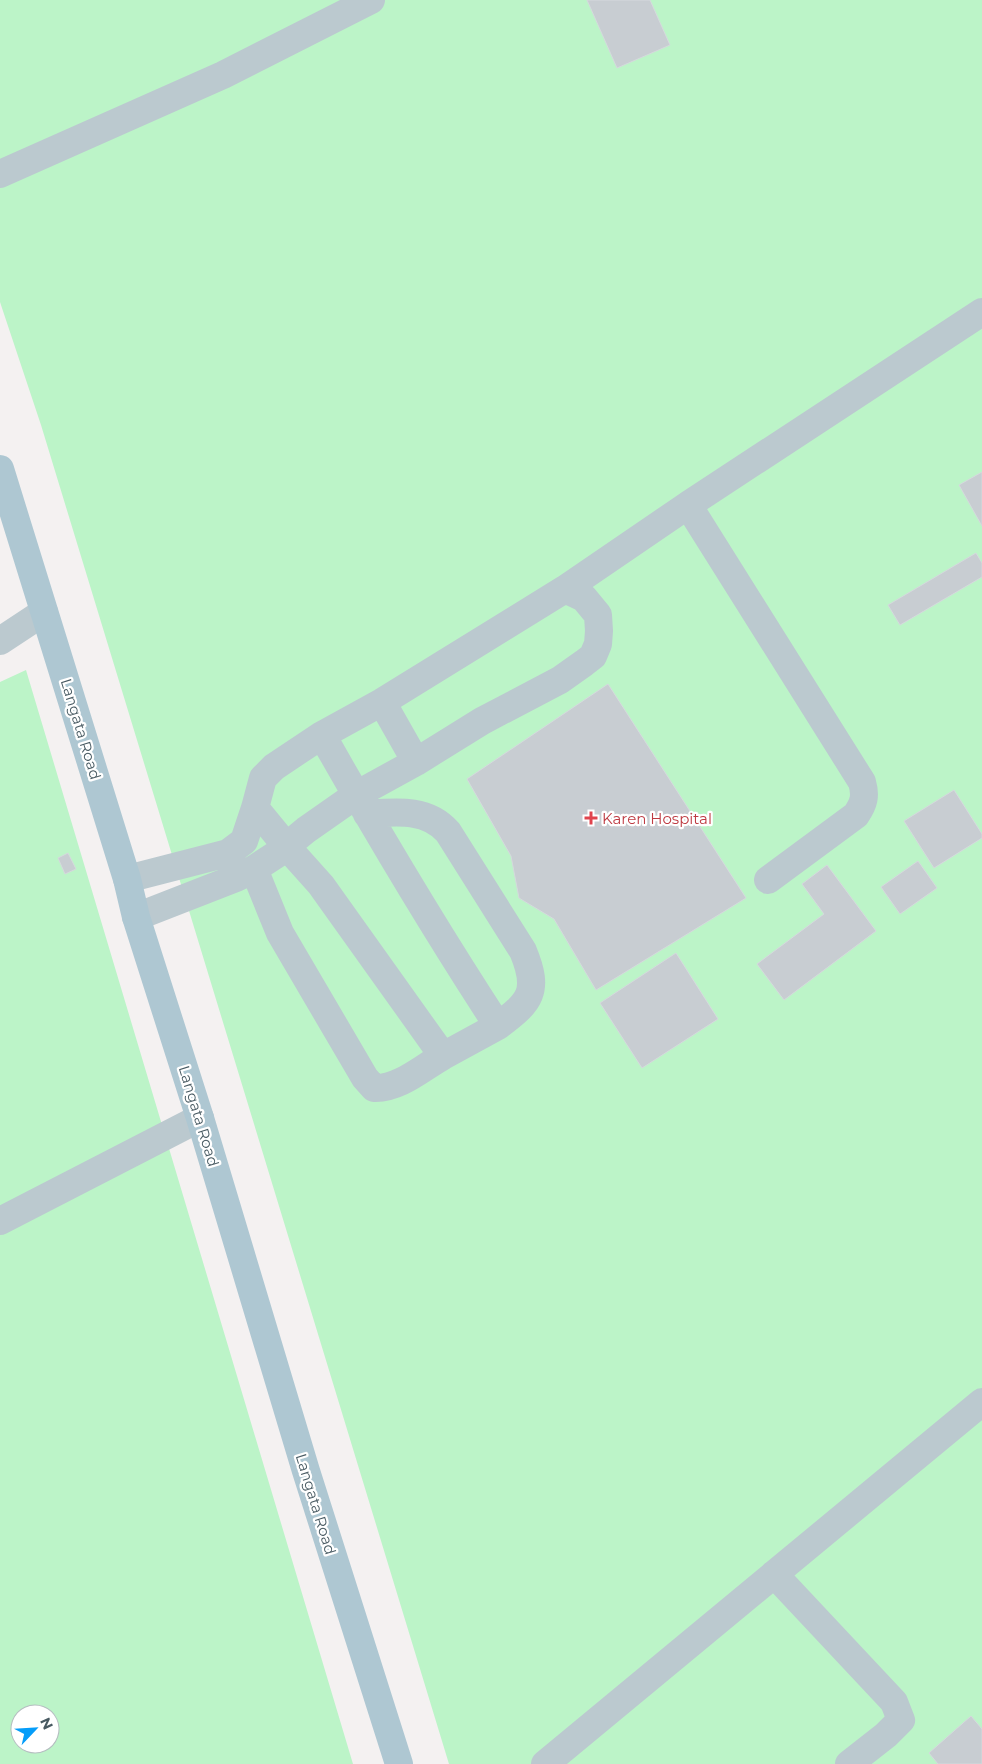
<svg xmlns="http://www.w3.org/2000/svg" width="982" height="1764" viewBox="0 0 982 1764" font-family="Montserrat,sans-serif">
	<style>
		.green { fill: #bcf4c8; fill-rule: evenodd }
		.building { fill: #c8cdd2; stroke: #d5d9dd }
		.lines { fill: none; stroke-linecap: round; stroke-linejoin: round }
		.minor { stroke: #bbc9cf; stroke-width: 28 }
		.major { stroke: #aec7d2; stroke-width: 28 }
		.health-dot { fill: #e0444e; stroke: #fff; stroke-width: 2 }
		.labels { text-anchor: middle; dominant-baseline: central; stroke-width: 4.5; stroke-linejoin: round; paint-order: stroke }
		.street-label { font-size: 15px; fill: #475961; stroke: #fff }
		.health-label { font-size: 15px; fill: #be3a42; stroke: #fff; text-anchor: start }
	</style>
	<rect width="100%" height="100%" fill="#f4f1f1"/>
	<!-- green -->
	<path class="green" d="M0,0H982V1764H449L41,425L0,302Z
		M26,670L353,1764H0V682ZM20,1714H50V1744H20Z"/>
	<!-- building -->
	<path class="building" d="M587,0H650L670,45L617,68Z
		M982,472V526L959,485Z
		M976,553L982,563V577L900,625L888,605Z
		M608,684L746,898L596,990L554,919L519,898L511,856L467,779Z
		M954,790L982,834V838L934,868L904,821Z
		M68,853L76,869L65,874L58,858Z
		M918,861L937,888L900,914L881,887Z
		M827,865L876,931L784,1000L757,964L824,914L802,884Z
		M676,953L718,1019L642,1068L600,1003Z
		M971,1716L982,1729V1764H938L929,1753Z"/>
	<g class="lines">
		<!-- minor -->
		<path class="minor" d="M0,174L223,75L371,0
			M688,505L982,312
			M565,589L688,505L862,782C866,796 864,803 856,815L768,880
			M0,641L44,612
			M382,702L416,762
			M255,808L287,847L321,885L443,1056L498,1026C436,931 378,834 322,735
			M367,814C396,812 427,808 448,832L523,951C540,992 530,1002 498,1026
			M254,869L280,933L365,1078L374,1088C399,1089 422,1068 443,1056
			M127,879L228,853L244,841L255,808L263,778L274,767L322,735L382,702L565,589L584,598L598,615L599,631L598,644L593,656L584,663L560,680L482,721L416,762L356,795L306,830L277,854L254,869L236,878L136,917
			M0,1221L200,1118
			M774,1574L894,1702L901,1720L886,1735L849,1764
			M545,1764L982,1402"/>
		<!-- major -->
		<path class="major" d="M0,469L127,879L136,917L200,1118L306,1471L399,1764"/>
	</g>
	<!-- markers -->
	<path class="health-dot" d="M588.5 810.5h5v5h5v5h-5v5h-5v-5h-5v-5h5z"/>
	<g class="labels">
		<!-- street labels -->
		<g class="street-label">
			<text transform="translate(81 729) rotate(73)">Langata Road</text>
			<text transform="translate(199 1116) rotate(73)">Langata Road</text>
			<text transform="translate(316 1504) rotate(73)">Langata Road</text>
		</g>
		<!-- health labels -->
		<g class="health-label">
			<text x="602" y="818">Karen Hospital</text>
		</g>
	</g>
	<!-- north arrow -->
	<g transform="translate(35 1729) rotate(65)"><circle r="24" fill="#ffffff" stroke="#b5bdc0"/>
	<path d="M0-4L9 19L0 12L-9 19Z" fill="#059df9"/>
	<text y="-8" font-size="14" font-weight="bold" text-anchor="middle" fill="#475961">N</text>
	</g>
</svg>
